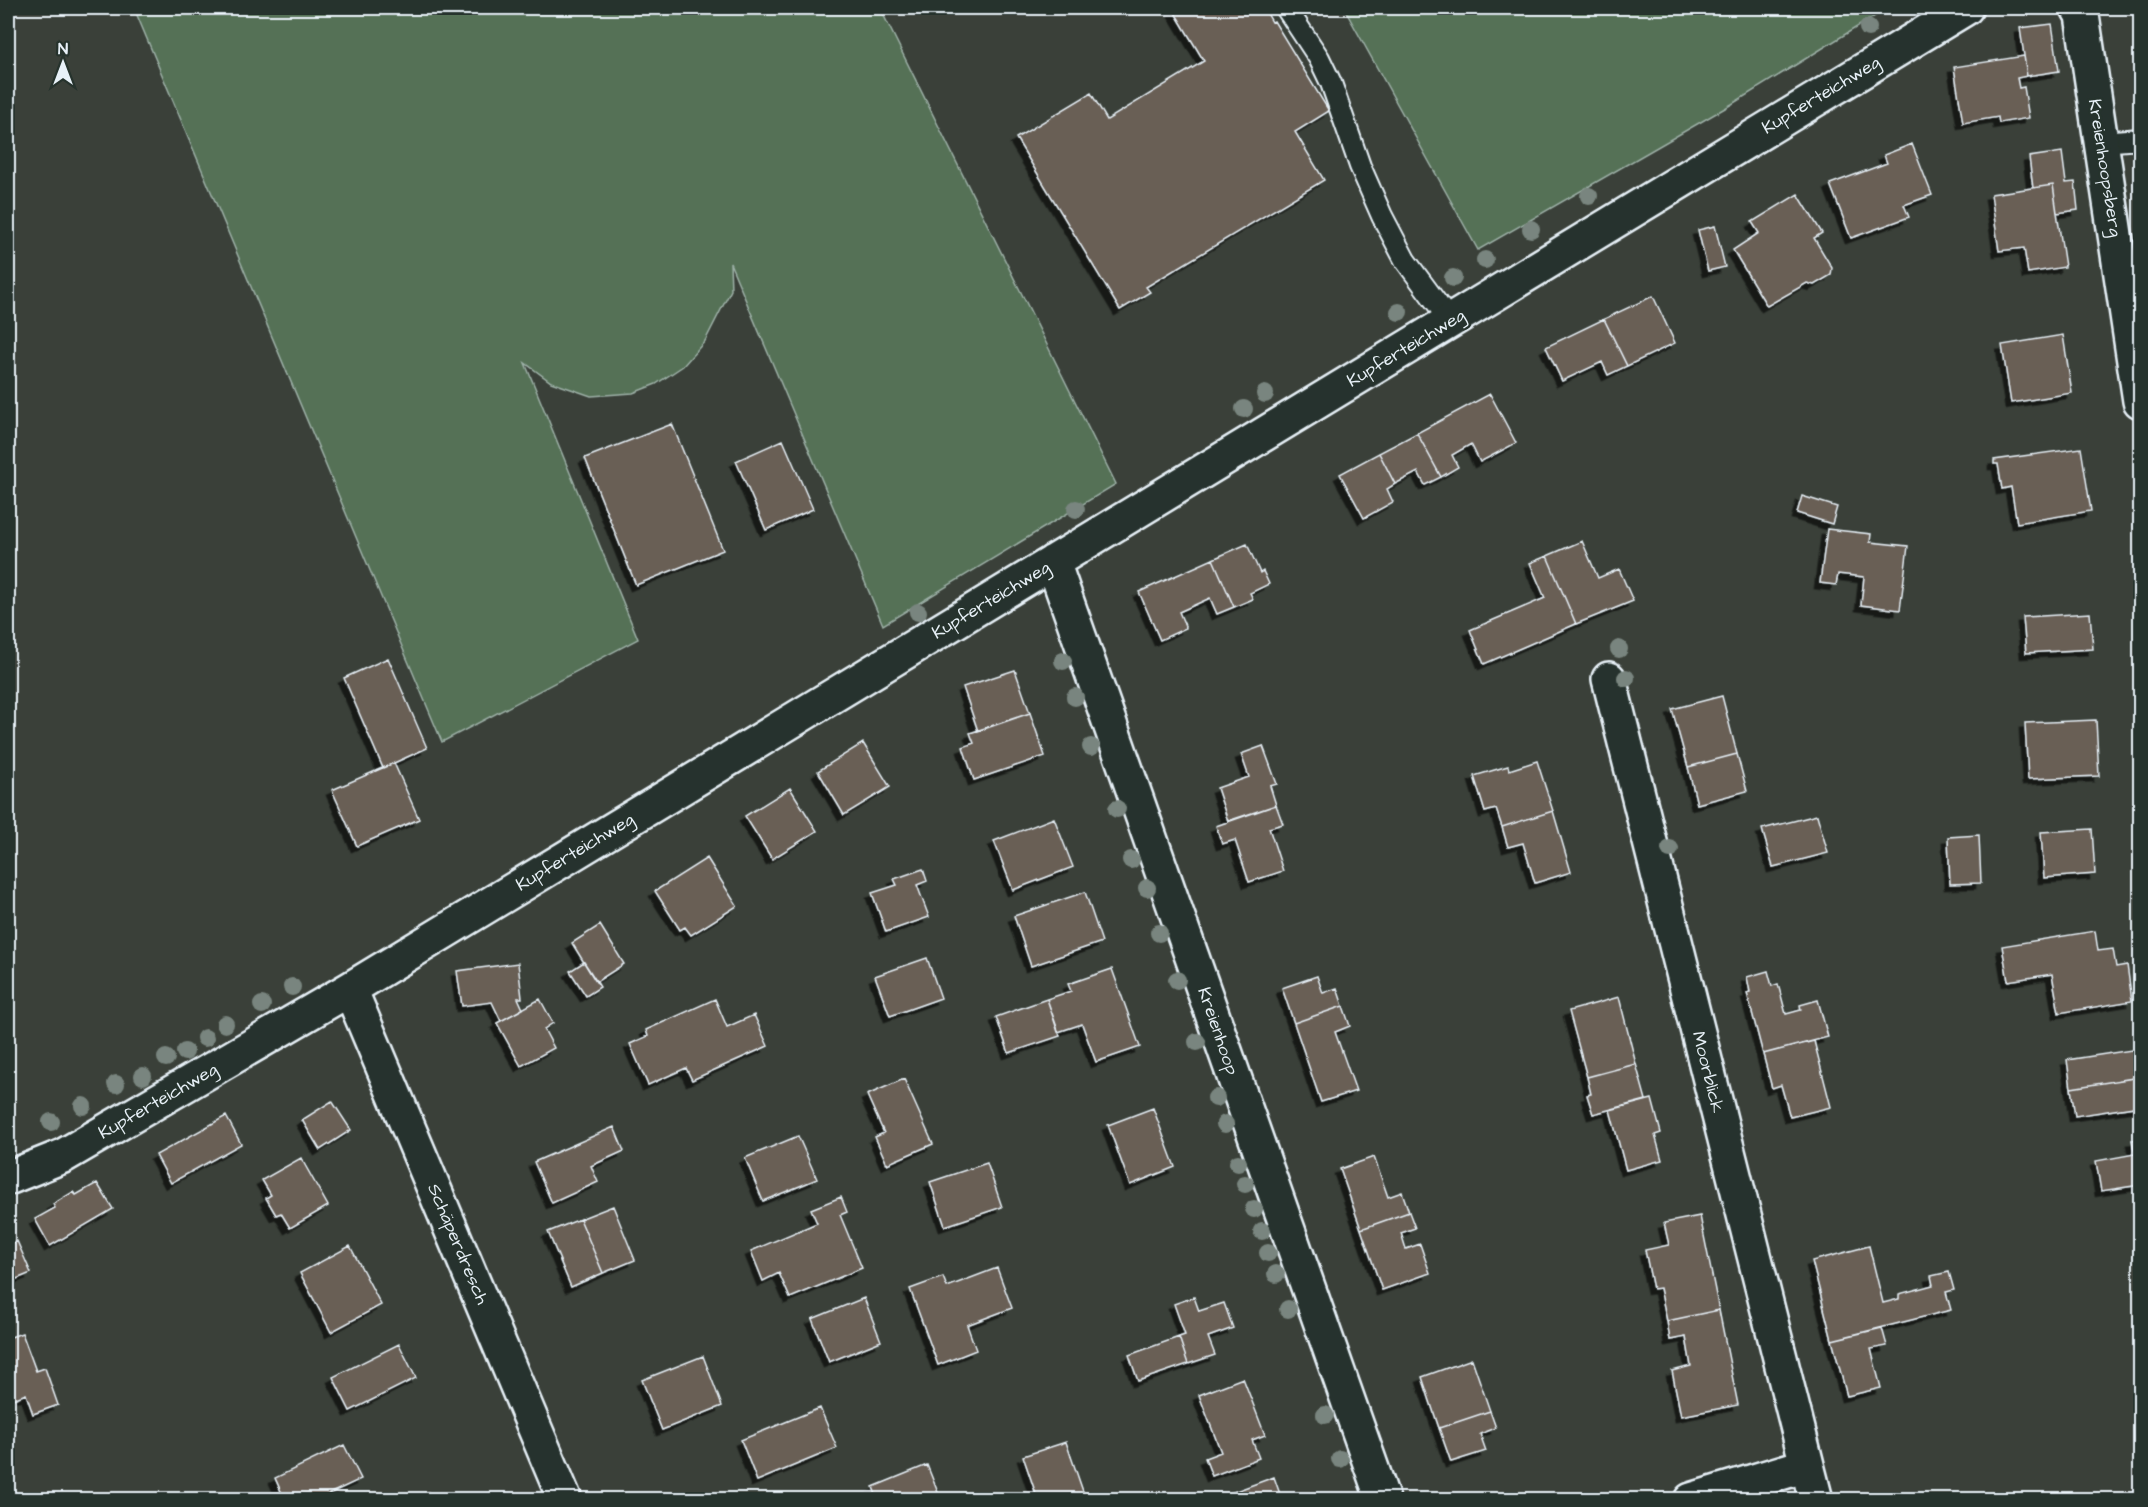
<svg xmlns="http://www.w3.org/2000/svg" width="2148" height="1507" viewBox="0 0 2148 1507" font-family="'Architects Daughter',sans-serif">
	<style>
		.green { fill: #557157; stroke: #9eb1a8; stroke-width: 1.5 }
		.building { fill: #695e55; stroke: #e8f1f8; stroke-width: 1.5; filter: url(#shadow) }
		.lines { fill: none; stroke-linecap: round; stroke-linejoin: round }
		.service-casing { stroke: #e8f1f8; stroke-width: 24 }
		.minor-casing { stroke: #e8f1f8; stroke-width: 38 }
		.service { stroke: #26332d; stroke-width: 20 }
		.minor { stroke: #26332d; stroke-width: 33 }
		.tree { fill: #79857f }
		.labels { text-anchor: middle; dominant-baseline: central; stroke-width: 4.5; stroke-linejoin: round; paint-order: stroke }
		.street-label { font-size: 18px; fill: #e8f1f8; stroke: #26332d }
	</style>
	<defs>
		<filter id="shadow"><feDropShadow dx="-5.5" dy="5.5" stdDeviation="0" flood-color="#0009"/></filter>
	</defs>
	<rect width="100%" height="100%" fill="#3a4039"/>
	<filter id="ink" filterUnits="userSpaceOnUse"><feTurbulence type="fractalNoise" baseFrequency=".0167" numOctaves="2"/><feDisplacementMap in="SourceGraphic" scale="12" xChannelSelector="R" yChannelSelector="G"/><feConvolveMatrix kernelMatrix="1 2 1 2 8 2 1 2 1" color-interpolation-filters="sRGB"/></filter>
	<g filter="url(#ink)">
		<!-- green -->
		<path class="green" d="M134,8H880L1116,484L883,625L730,263L731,290L705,341L683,366L656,384L633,393L591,396L551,382L525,363L638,639L442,742Z
			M1344,8H1888L1732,104L1478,250Z"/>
		<!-- building -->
		<path class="building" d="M1180,8H1264L1272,22L1274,21L1329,111L1295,132L1324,180L1146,287L1150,292L1120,310L1016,138L1091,93L1107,120L1204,61L1174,11Z
			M2052,24L2059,71L2027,76L2020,28Z
			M2024,56L2027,76L2017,78L2019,88L2024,87L2029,118L1999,123L1998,117L1963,123L1954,67Z
			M1912,144L1932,195L1904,205L1909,217L1851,238L1830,184L1887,163L1884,155Z
			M2062,152L2066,183L2075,182L2078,210L2057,213L2053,185L2033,188L2029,157Z
			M2053,185L2065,267L2028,273L2024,248L1999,251L1991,194Z
			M1798,194L1822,233L1814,238L1832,268L1831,275L1814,285L1807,283L1767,306L1733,250L1759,233L1752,222Z
			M1715,226L1725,267L1708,271L1698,230Z
			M1653,296L1675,343L1627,366L1604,319Z
			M1604,319L1627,366L1608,375L1602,362L1562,381L1546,347Z
			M2063,335L2072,393L2011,403L2002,345Z
			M1490,394L1516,443L1480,462L1471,444L1452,455L1458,467L1441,477L1417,433Z
			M672,424L723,550L636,585L585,458Z
			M1417,433L1441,477L1425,485L1418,472L1395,484L1379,453Z
			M783,440L813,509L766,530L736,461Z
			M2081,448L2091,511L2017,523L2011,487L2002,489L1998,464H1994V460Z
			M1379,453L1395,484L1387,489L1393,502L1364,518L1340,474Z
			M1802,496L1837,507L1832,524L1797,513Z
			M1827,529L1871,534L1870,542L1908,546L1900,610L1861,605L1864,577L1838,574L1836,585L1820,583Z
			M1582,541L1598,578L1619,569L1633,601L1576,624L1547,556Z
			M1247,544L1260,573L1263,571L1269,584L1250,593L1253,599L1234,607L1213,559Z
			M1547,556L1576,624L1484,664L1470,630L1545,598L1530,563Z
			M1213,559L1234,607L1217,614L1210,598L1179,612L1186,628L1160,640L1139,592Z
			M2090,613L2093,649L2026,653L2023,617Z
			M388,658L427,748L383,768L344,678Z
			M1015,670L1030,713L978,731L963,687Z
			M1722,696L1737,754L1688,767L1672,709Z
			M1030,713L1045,756L974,780L963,747L974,743L970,733Z
			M2096,720L2099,776L2028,779L2025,723Z
			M863,743L890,787L844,815L818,771Z
			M1263,746L1277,784L1270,786L1276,805L1228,821L1217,788L1249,777L1241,754Z
			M1737,754L1747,791L1697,804L1688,767Z
			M1537,761L1553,811L1502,827L1496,809L1485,812L1474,776L1508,766L1509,770Z
			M394,763L419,819L357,846L332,790Z
			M790,788L817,831L772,859L745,816Z
			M1276,805L1283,824L1269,828L1283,871L1249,882L1235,840L1222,844L1216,826Z
			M1553,811L1571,872L1535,883L1523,843L1508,847L1502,827Z
			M1817,815L1828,853L1773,867L1762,829Z
			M1054,818L1073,867L1013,890L994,841Z
			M2092,829L2095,874L2044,878L2041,832Z
			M1979,835L1981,883L1950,884L1948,837Z
			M707,858L737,906L691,935L685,927L680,930L655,891Z
			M923,869L927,881L917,885L929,917L886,932L872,893L897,885L894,879Z
			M1085,892L1102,942L1031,966L1014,916Z
			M600,925L624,964L596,982L572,943Z
			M2095,931L2098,951L2113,949L2116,967L2127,965L2132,1001L2059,1013L2052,974L2008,981L2002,946Z
			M927,958L941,998L890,1016L875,976Z
			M584,962L600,987L586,996L570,971Z
			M518,963L522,998H518L523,1009L501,1021L492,1002L462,1006L457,971Z
			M1112,969L1140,1047L1096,1062L1082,1024L1058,1032L1047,999L1071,991L1068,984Z
			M1768,971L1772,986L1778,984L1786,1014L1801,1010L1800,1005L1818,1000L1828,1037L1763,1054L1747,993L1750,992L1747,977Z
			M1317,976L1323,993L1337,988L1343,1006L1294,1023L1282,988Z
			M1619,997L1636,1064L1587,1077L1569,1011Z
			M540,999L553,1023L544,1029L554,1048L521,1066L497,1023Z
			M715,999L727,1027L754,1015L768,1046L692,1080L686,1068L648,1085L630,1044L648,1036L646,1030Z
			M1047,999L1060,1036L1009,1053L996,1017Z
			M1343,1006L1350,1026L1335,1032L1356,1091L1321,1102L1294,1023Z
			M1814,1041L1831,1107L1790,1117L1781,1085L1772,1088L1763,1054Z
			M2138,1049L2140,1077L2071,1088L2067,1060Z
			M1636,1064L1646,1100L1593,1114L1587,1095L1591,1094L1587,1077Z
			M2140,1077V1106L2075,1116L2071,1088Z
			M904,1079L933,1144L887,1164L875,1137L884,1133L867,1095Z
			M1652,1099L1661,1133L1655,1135L1662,1160L1626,1170L1610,1110Z
			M332,1101L351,1130L320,1150L302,1120Z
			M1153,1108L1175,1167L1130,1185L1108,1125Z
			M226,1116L241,1144L171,1183L156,1155Z
			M614,1127L624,1151L591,1166L598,1182L552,1203L534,1162Z
			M798,1136L817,1179L763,1201L745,1158Z
			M2140,1139V1185L2101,1191L2096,1161L2135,1154L2132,1140Z
			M1374,1157L1388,1197L1402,1192L1409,1212L1361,1229L1340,1169Z
			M301,1158L328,1206L290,1228L281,1213L276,1215L266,1198L271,1195L262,1180Z
			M987,1163L1002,1207L945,1226L930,1182Z
			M97,1183L113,1209L50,1246L35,1219L55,1208L53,1204L73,1192L76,1195Z
			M841,1197L847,1212L840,1215L862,1268L790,1298L779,1273L763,1281L751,1251L817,1223L811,1209Z
			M613,1206L635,1260L603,1273L580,1219Z
			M1409,1212L1415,1228L1401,1233L1406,1249L1420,1244L1430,1273L1382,1290L1361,1229Z
			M1700,1216L1719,1310L1667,1321L1660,1288L1653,1289L1645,1250L1669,1245L1664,1223Z
			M580,1219L603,1273L571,1287L548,1232Z
			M17,1241L31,1273L14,1280L8,1264V1245Z
			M350,1246L381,1305L331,1332L300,1273Z
			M1869,1246L1883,1303L1899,1299V1294L1933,1285L1931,1276L1949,1272L1954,1290L1946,1292L1951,1310L1832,1340L1812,1261Z
			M997,1268L1012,1308L967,1325L976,1350L938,1365L910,1289L943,1277L947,1287Z
			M1194,1297L1199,1311L1224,1303L1233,1328L1208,1337L1215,1355L1188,1364L1179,1337L1185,1335L1174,1304Z
			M864,1298L881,1341L829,1362L812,1319Z
			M1719,1310L1738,1405L1681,1416L1672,1371L1691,1366L1686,1337L1670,1340L1667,1321Z
			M1882,1328L1887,1346L1871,1349L1881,1388L1847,1396L1832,1340Z
			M22,1333L36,1371L45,1368L58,1405L33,1414L26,1394L8,1401V1338Z
			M1179,1337L1188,1364L1138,1381L1129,1355Z
			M399,1344L416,1378L350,1411L333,1377Z
			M703,1356L722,1406L662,1430L642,1380Z
			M1472,1359L1490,1411L1439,1428L1422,1377Z
			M1243,1378L1265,1435L1252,1440L1259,1458L1212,1476L1205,1458L1221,1452L1199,1395Z
			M820,1408L837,1448L757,1481L741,1440Z
			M1490,1411L1496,1428L1480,1434L1486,1451L1451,1462L1439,1428Z
			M1066,1442L1086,1500H1038L1023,1456Z
			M344,1445L361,1479L316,1500H285L275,1478Z
			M927,1465L941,1500H878L873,1487Z
			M1274,1477L1282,1500H1227L1225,1495Z
			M428,1492L431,1500H410Z
			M401,1494L404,1500H388Z"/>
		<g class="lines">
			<defs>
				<path id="service" d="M1286,8L1319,58L1331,83L1360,166L1382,216L1405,260L1450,321
					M2101,142L2140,139"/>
				<path id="minor" d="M2078,8L2082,15L2140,401
					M1053,562L1383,1500
					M1609,679L1807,1465L1691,1500
					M350,989L565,1500
					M8,1178L63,1156L350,989L1966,8
					M1807,1465L1816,1500"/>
			</defs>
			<!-- service casing -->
			<use href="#service" class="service-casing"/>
			<!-- minor casing -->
			<use href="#minor" class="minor-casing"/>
			<!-- service -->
			<use href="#service" class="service"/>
			<!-- minor -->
			<use href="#minor" class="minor"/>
		</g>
		<!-- trees -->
		<g class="tree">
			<circle cx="1868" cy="28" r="9"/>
			<circle cx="1589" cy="196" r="9"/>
			<circle cx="1531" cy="229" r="9"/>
			<circle cx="1485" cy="260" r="9"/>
			<circle cx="1453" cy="278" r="9"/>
			<circle cx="1399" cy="312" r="9"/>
			<circle cx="1265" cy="394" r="9"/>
			<circle cx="1244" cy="409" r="9"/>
			<circle cx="1076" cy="509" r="9"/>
			<circle cx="918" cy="612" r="9"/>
			<circle cx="1619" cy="649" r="9"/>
			<circle cx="1063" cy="661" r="9"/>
			<circle cx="1626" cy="678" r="9"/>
			<circle cx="1075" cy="697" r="9"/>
			<circle cx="1091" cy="747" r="9"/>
			<circle cx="1117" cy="809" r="9"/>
			<circle cx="1670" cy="849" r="9"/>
			<circle cx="1131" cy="860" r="9"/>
			<circle cx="1147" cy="888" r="9"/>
			<circle cx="1159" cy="933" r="9"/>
			<circle cx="1177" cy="980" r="9"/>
			<circle cx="292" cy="987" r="9"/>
			<circle cx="262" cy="1005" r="9"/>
			<circle cx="225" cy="1024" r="9"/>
			<circle cx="205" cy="1038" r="9"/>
			<circle cx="1197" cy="1042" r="9"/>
			<circle cx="185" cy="1052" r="9"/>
			<circle cx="166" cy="1058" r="9"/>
			<circle cx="143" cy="1076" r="9"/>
			<circle cx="116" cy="1084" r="9"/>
			<circle cx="1216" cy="1098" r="9"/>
			<circle cx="83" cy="1106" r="9"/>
			<circle cx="51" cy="1122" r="9"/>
			<circle cx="1225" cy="1124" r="9"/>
			<circle cx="1238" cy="1163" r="9"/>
			<circle cx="1245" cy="1184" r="9"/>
			<circle cx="1254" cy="1209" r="9"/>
			<circle cx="1262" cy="1231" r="9"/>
			<circle cx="1268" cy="1253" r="9"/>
			<circle cx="1276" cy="1274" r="9"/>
			<circle cx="1288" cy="1309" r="9"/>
			<circle cx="1325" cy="1415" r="9"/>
			<circle cx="1340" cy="1459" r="9"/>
		</g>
	</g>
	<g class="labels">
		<!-- street labels -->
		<g class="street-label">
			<text transform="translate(1821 95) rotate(-31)">Kupferteichweg</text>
			<text transform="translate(2105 168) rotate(81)">Kreienhoopsberg</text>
			<text transform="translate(1406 348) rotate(-31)">Kupferteichweg</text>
			<text transform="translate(991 600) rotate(-31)">Kupferteichweg</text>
			<text transform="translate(575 852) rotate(-31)">Kupferteichweg</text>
			<text transform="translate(1218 1031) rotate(71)">Kreienhoop</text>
			<text transform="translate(1708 1072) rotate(76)">Moorblick</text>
			<text transform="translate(158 1101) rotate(-30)">Kupferteichweg</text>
			<text transform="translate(458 1244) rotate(67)">Schäperdresch</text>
		</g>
	</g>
	<!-- margin -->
	<rect width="2148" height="1507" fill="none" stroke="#26332d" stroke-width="30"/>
	<rect x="15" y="15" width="2118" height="1477" fill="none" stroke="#e8f1f8" stroke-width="2" filter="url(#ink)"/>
	<!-- north arrow -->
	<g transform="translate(63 63)" stroke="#26332d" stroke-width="4.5" paint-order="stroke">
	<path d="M0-4.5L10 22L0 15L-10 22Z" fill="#e8f1f8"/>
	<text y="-9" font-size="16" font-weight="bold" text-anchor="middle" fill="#e8f1f8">N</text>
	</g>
</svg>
